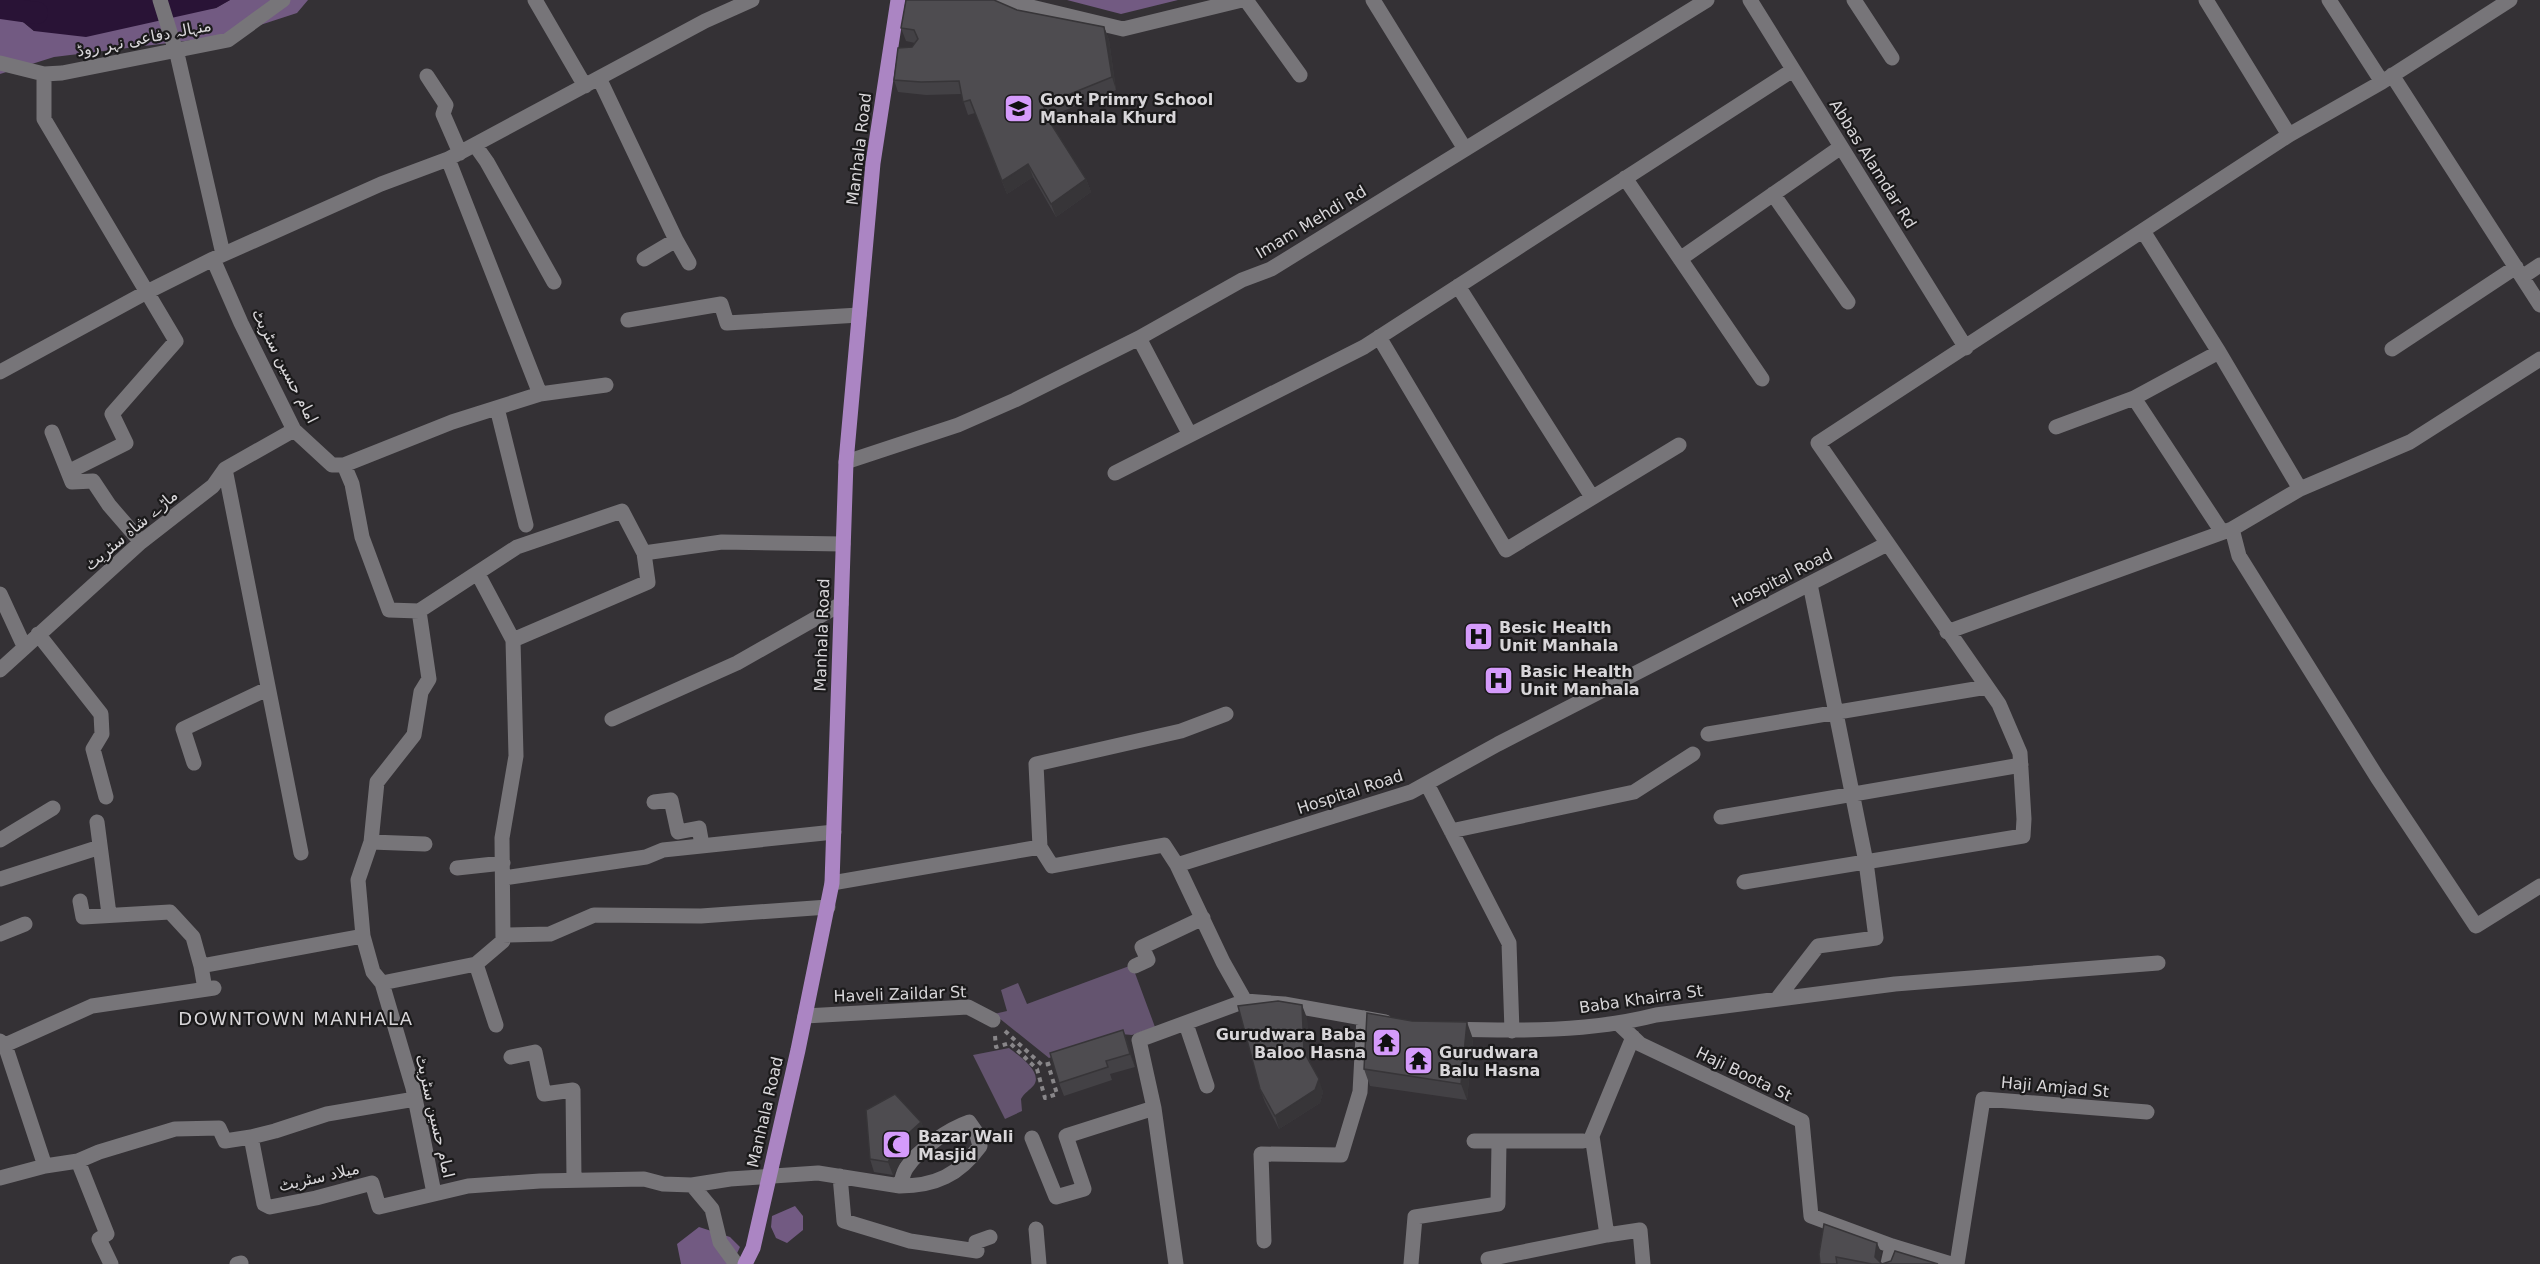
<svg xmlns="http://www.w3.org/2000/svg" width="2540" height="1264" viewBox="0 0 2540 1264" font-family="'DejaVu Sans','Noto Naskh Arabic',sans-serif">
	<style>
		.green { fill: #64546f }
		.forest { fill: #725a82 }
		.water { fill: #291336 }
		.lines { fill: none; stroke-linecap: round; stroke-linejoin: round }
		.canal { stroke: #291336; stroke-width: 22 }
		.path { stroke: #888689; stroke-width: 4; stroke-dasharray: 4.5 4.5; stroke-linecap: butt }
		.minor { stroke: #777579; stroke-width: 15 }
		.major { stroke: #ab85c3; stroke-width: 15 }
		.wall { fill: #434145 }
		.shaded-wall { fill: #373538 }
		.building { fill: #4e4c50; stroke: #373538; stroke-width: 1.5 }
		.labels { text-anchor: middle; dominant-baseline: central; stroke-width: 4.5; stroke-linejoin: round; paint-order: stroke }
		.street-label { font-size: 16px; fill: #d8d6d9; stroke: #1b1a1b }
		.poi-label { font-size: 16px; font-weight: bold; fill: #d8d6d9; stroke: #1b1a1b; text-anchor: start }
		.neighbourhood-label { font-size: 18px; letter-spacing: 1.5px; fill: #d8d6d9; stroke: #1b1a1b }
	</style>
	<rect width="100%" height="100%" fill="#343135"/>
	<!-- green -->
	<path class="green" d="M1132,965L1155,1027L1132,1035L1121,1034L1049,1058L994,1014L1007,1011L1001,990L1018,983L1027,1004Z
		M1009,1048C1018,1055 1043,1072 1034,1085C1030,1090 1024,1093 1021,1099L1022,1111L1005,1119L973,1055Z"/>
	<!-- forest -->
	<path class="forest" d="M230,0H308L297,13L226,36L54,57L0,74V3L34,31L216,8Z
		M1067,0H1178L1121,14Z
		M795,1206L803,1216V1230L787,1243L776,1238L771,1227L772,1216Z
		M699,1227L730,1237L740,1247L732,1264H681L677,1244Z"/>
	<!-- water -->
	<path class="water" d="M0,0H230L216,8L86,37L34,31L0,3Z"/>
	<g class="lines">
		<!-- canal -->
		<path class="canal" d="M0,8L37,13"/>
		<!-- path -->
		<path class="path" d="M1005,1031L1042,1065L1048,1064
			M995,1036L996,1047L1010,1043L1037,1069L1045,1098L1057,1094L1048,1064L1056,1061"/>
		<!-- minor -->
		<path class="minor" d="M160,0L178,58L223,254
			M535,0L585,86
			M1002,0L1123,29L1242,0
			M1246,0L1300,75
			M1373,0L1465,149
			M1750,0L1966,348
			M1854,0L1892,58
			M2206,0L2289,135
			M2329,0L2382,82
			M0,63L44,74L62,73L228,40L283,0
			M44,74V119L176,341L112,414L126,443L68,472
			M2392,75L2540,305
			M427,76L446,105L443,114L460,153
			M599,78L676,240L689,263
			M475,145L487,162L554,282
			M448,159L540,394
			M1625,178L1762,379
			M1773,194L1848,302
			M213,259L241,323L294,430L332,465H344L352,484L362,537L389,610L419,611L429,679L421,692L414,735L377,782L371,842L358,880L363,936L373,972L382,983L413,1088L434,1193
			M644,259L676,240
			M1680,259L1841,147
			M2522,277L2540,265
			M1458,286L1592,497
			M628,320L721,304L727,323L859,315
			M1379,337L1506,550L1679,445
			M2392,349L2516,267
			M0,372L145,293L213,259L381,184L448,159L705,21L752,0
			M2134,398L2222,532
			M497,408L526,525
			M2056,427L2134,398L2219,352
			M52,432L72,482L93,481L109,505L141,542
			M1190,435L1364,347L1793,70
			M846,462L958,425L1015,400L1139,338L1242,280L1271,269L1707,0
			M344,465L452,422L540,394L606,385
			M225,469L301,853
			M1115,473L1190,435L1139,338
			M2300,489L2410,442L2540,359
			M2232,529L2239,556L2377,777L2476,926L2540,886
			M0,594L24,646
			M419,611L517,547L622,511L644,553L722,542L843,544
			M1947,632L2232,529L2300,489L2219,352L2143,231
			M38,634L101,714L102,734L93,749L106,797
			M513,640L648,582L644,553
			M0,670L141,542L213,486L225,469L294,430
			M612,719L737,663L841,604
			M1708,734L1987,687
			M194,763L183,729L267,689
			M1427,784L1509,943L1512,1031
			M654,802L671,800L678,832L699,828L702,845
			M1721,817L2021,765
			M97,822L109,914
			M1451,831L1634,792L1693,754
			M0,840L53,808
			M371,842L425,844
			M1040,847L1036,764L1181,731L1226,714
			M1177,865L1223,962L1245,1001L1284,1004L1385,1022
			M457,868L503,863
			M504,878L646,857L663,850L834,832
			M0,879L100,847
			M1744,882L2023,836L2024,819L2020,753L1999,704L1818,443L2289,135L2382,82L2510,0
			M832,883L1040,847L1052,866L1164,845L1177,865L1411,792L1498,744L1887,544
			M80,901L83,917L170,912L193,937L201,966
			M0,934L25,924
			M503,935L550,934L594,915L701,916L828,907
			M476,964L496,1025
			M1135,966L1148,960L1142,947L1203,918
			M382,983L476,964L503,941L502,838L516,756L513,640L479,576
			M205,989L201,966L363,936
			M1777,999L1818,946L1876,938L1866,862L1810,584
			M805,1016L968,1007L993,1020
			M1186,1024L1207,1086
			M1619,1024L1640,1044L1802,1121L1811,1216L1892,1246L1951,1264
			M1451,1029C1520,1031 1589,1032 1656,1015L1895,984L2158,963
			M1633,1037L1592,1136L1607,1235L1640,1230L1643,1264
			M0,1041L5,1045L45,1166
			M5,1045L92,1006L214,988
			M511,1057L535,1052L544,1094L573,1090L574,1179
			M251,1137L275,1131L327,1114L415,1099
			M1032,1138L1056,1197L1084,1189L1066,1136L1154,1108
			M1474,1141H1583
			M78,1161L107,1234L99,1239L111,1264
			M840,1176L844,1221L910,1241L977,1251L976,1242L990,1237
			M0,1178L45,1166L78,1161L99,1152L175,1129L219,1128L225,1141L251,1137L264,1204L270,1207L316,1198L372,1183L379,1207L468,1186L540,1181L644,1179L663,1184L692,1185L730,1179L818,1173L900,1186C902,1180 903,1172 907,1167C919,1149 949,1129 969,1122L976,1132L980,1146C959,1175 935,1186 900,1186
			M692,1185L712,1209L720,1242L736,1264
			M1036,1229L1039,1264
			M1264,1241L1261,1154L1341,1155L1360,1092L1364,1018
			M1488,1259L1607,1235
			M237,1264L241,1263
			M1176,1264L1154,1108L1139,1040L1245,1001
			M1411,1264L1415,1217L1498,1204L1499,1142
			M1888,1264L1892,1246
			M1957,1264L1983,1099L2147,1112"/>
		<!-- major -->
		<path class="major" d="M745,1264L753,1248L798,1050L832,883L846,462L873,163L898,0"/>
	</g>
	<!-- wall -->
	<path class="wall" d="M1017,10L1104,27L1109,40L1116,90L1048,117L1051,124L1086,179L1091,192L1056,217L1033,177L1007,194L975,113L968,115L961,94L926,95L898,92L894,80L915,43L906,41L901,28Z
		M1307,1018L1309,1060L1323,1092L1320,1103L1279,1129L1265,1102L1260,1089Z
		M1123,1030L1135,1067L1110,1074L1112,1080L1064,1096L1059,1083Z
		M1473,1039L1467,1100L1370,1086L1364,1069Z
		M921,1122L926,1135L905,1154L893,1175L874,1172L870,1159Z
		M1881,1252L1879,1261L1882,1264H1938H1820L1819,1254Z"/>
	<!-- shaded-wall -->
	<path class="shaded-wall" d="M1104,27L1109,40L1116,90L1112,77Z
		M1028,164L1033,177L1007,194L1002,181Z
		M1086,179L1091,192L1056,217L1051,204Z
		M1302,1005L1307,1018L1309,1065L1304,1052Z
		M1467,1022L1473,1039L1467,1100L1461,1084Z
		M1123,1030L1128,1042L1135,1067L1130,1054Z
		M1319,1079L1323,1092L1320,1103L1279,1129L1275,1116Z
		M921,1122L926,1135L905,1154L893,1175L888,1162L900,1141Z
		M1877,1243L1881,1252L1879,1264L1875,1257Z"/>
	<!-- building -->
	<path class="building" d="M906,0H994L1017,10L1104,27L1112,77L1043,105L1051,124L1086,179L1051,204L1028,164L1002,181L970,100L963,102L959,81L921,82L894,80L898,48L912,47L918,39L914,30L901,28Z
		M1278,1001L1302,1005L1304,1052L1319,1079L1315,1090L1275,1116L1260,1089L1238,1006Z
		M1367,1013L1412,1021L1467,1022L1461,1084L1364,1069Z
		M1123,1030L1130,1054L1106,1061L1108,1067L1059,1083L1050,1053Z
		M895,1094L921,1122L900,1141L888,1162L870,1159L866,1110Z
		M1824,1224L1877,1243L1875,1257L1882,1264L1891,1261L1895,1251L1938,1264H1872L1836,1257L1837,1264H1820L1819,1254Z"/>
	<!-- icons -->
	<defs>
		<symbol id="school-square" viewBox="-11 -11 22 22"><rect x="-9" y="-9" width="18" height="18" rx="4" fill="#d59bfb" stroke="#1b1a1b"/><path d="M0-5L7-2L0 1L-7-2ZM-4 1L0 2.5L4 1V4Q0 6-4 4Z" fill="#111"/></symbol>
		<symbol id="hospital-square" viewBox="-11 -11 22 22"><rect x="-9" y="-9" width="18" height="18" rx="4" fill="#d59bfb" stroke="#1b1a1b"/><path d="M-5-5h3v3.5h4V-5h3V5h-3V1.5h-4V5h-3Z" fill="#111"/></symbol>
		<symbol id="temple-square" viewBox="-11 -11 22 22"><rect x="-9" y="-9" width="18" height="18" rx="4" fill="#d59bfb" stroke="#1b1a1b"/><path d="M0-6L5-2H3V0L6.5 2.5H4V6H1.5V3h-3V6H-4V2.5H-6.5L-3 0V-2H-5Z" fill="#111"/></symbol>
		<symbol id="mosque-square" viewBox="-11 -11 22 22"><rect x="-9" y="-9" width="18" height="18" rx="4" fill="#d59bfb" stroke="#1b1a1b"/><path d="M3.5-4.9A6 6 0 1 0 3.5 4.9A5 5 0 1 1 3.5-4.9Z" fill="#111"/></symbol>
	</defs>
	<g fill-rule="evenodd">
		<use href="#school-square" x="1002" y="92" width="33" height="33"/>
		<use href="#hospital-square" x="1462" y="620" width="33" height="33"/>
		<use href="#hospital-square" x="1482" y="664" width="33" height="33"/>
		<use href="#temple-square" x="1370" y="1026" width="33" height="33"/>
		<use href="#temple-square" x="1402" y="1044" width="33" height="33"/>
		<use href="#mosque-square" x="880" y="1128" width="33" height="33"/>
	</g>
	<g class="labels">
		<!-- street labels -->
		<g class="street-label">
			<text transform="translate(144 38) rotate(-11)">منہالہ دفاعی نہر روڈ</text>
			<text transform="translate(859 149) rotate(-83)">Manhala Road</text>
			<text transform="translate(1873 164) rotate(58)">Abbas Alamdar Rd</text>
			<text transform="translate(1311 222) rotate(-31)">Imam Mehdi Rd</text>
			<text transform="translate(285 366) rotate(63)">امام حسین سٹریٹ</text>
			<text transform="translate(131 530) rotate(-40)">ماڑے شاہ سٹریٹ</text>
			<text transform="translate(1782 578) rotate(-27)">Hospital Road</text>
			<text transform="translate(822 635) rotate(-88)">Manhala Road</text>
			<text transform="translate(1350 792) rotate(-18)">Hospital Road</text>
			<text transform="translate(900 994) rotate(-2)">Haveli Zaildar St</text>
			<text transform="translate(1641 999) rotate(-8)">Baba Khairra St</text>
			<text transform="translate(1744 1074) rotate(26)">Haji Boota St</text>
			<text transform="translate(2055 1087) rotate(5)">Haji Amjad St</text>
			<text transform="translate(765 1112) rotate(-77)">Manhala Road</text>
			<text transform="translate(435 1116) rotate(77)">امام حسین سٹریٹ</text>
			<text transform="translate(319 1177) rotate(-13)">میلاد سٹریٹ</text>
		</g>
		<!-- poi labels -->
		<g class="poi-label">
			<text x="1040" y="99">Govt Primry School<tspan x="1040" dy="18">Manhala Khurd</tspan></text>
			<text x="1499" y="627">Besic Health<tspan x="1499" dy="18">Unit Manhala</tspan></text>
			<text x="1520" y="671">Basic Health<tspan x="1520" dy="18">Unit Manhala</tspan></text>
			<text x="1366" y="1034" text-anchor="end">Gurudwara Baba<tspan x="1366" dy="18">Baloo Hasna</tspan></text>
			<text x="1439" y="1052">Gurudwara<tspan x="1439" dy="18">Balu Hasna</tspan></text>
			<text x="918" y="1136">Bazar Wali<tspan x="918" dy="18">Masjid</tspan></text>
		</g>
		<!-- neighbourhood labels -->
		<g class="neighbourhood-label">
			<text x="296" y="1018">DOWNTOWN MANHALA</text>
		</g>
	</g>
</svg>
